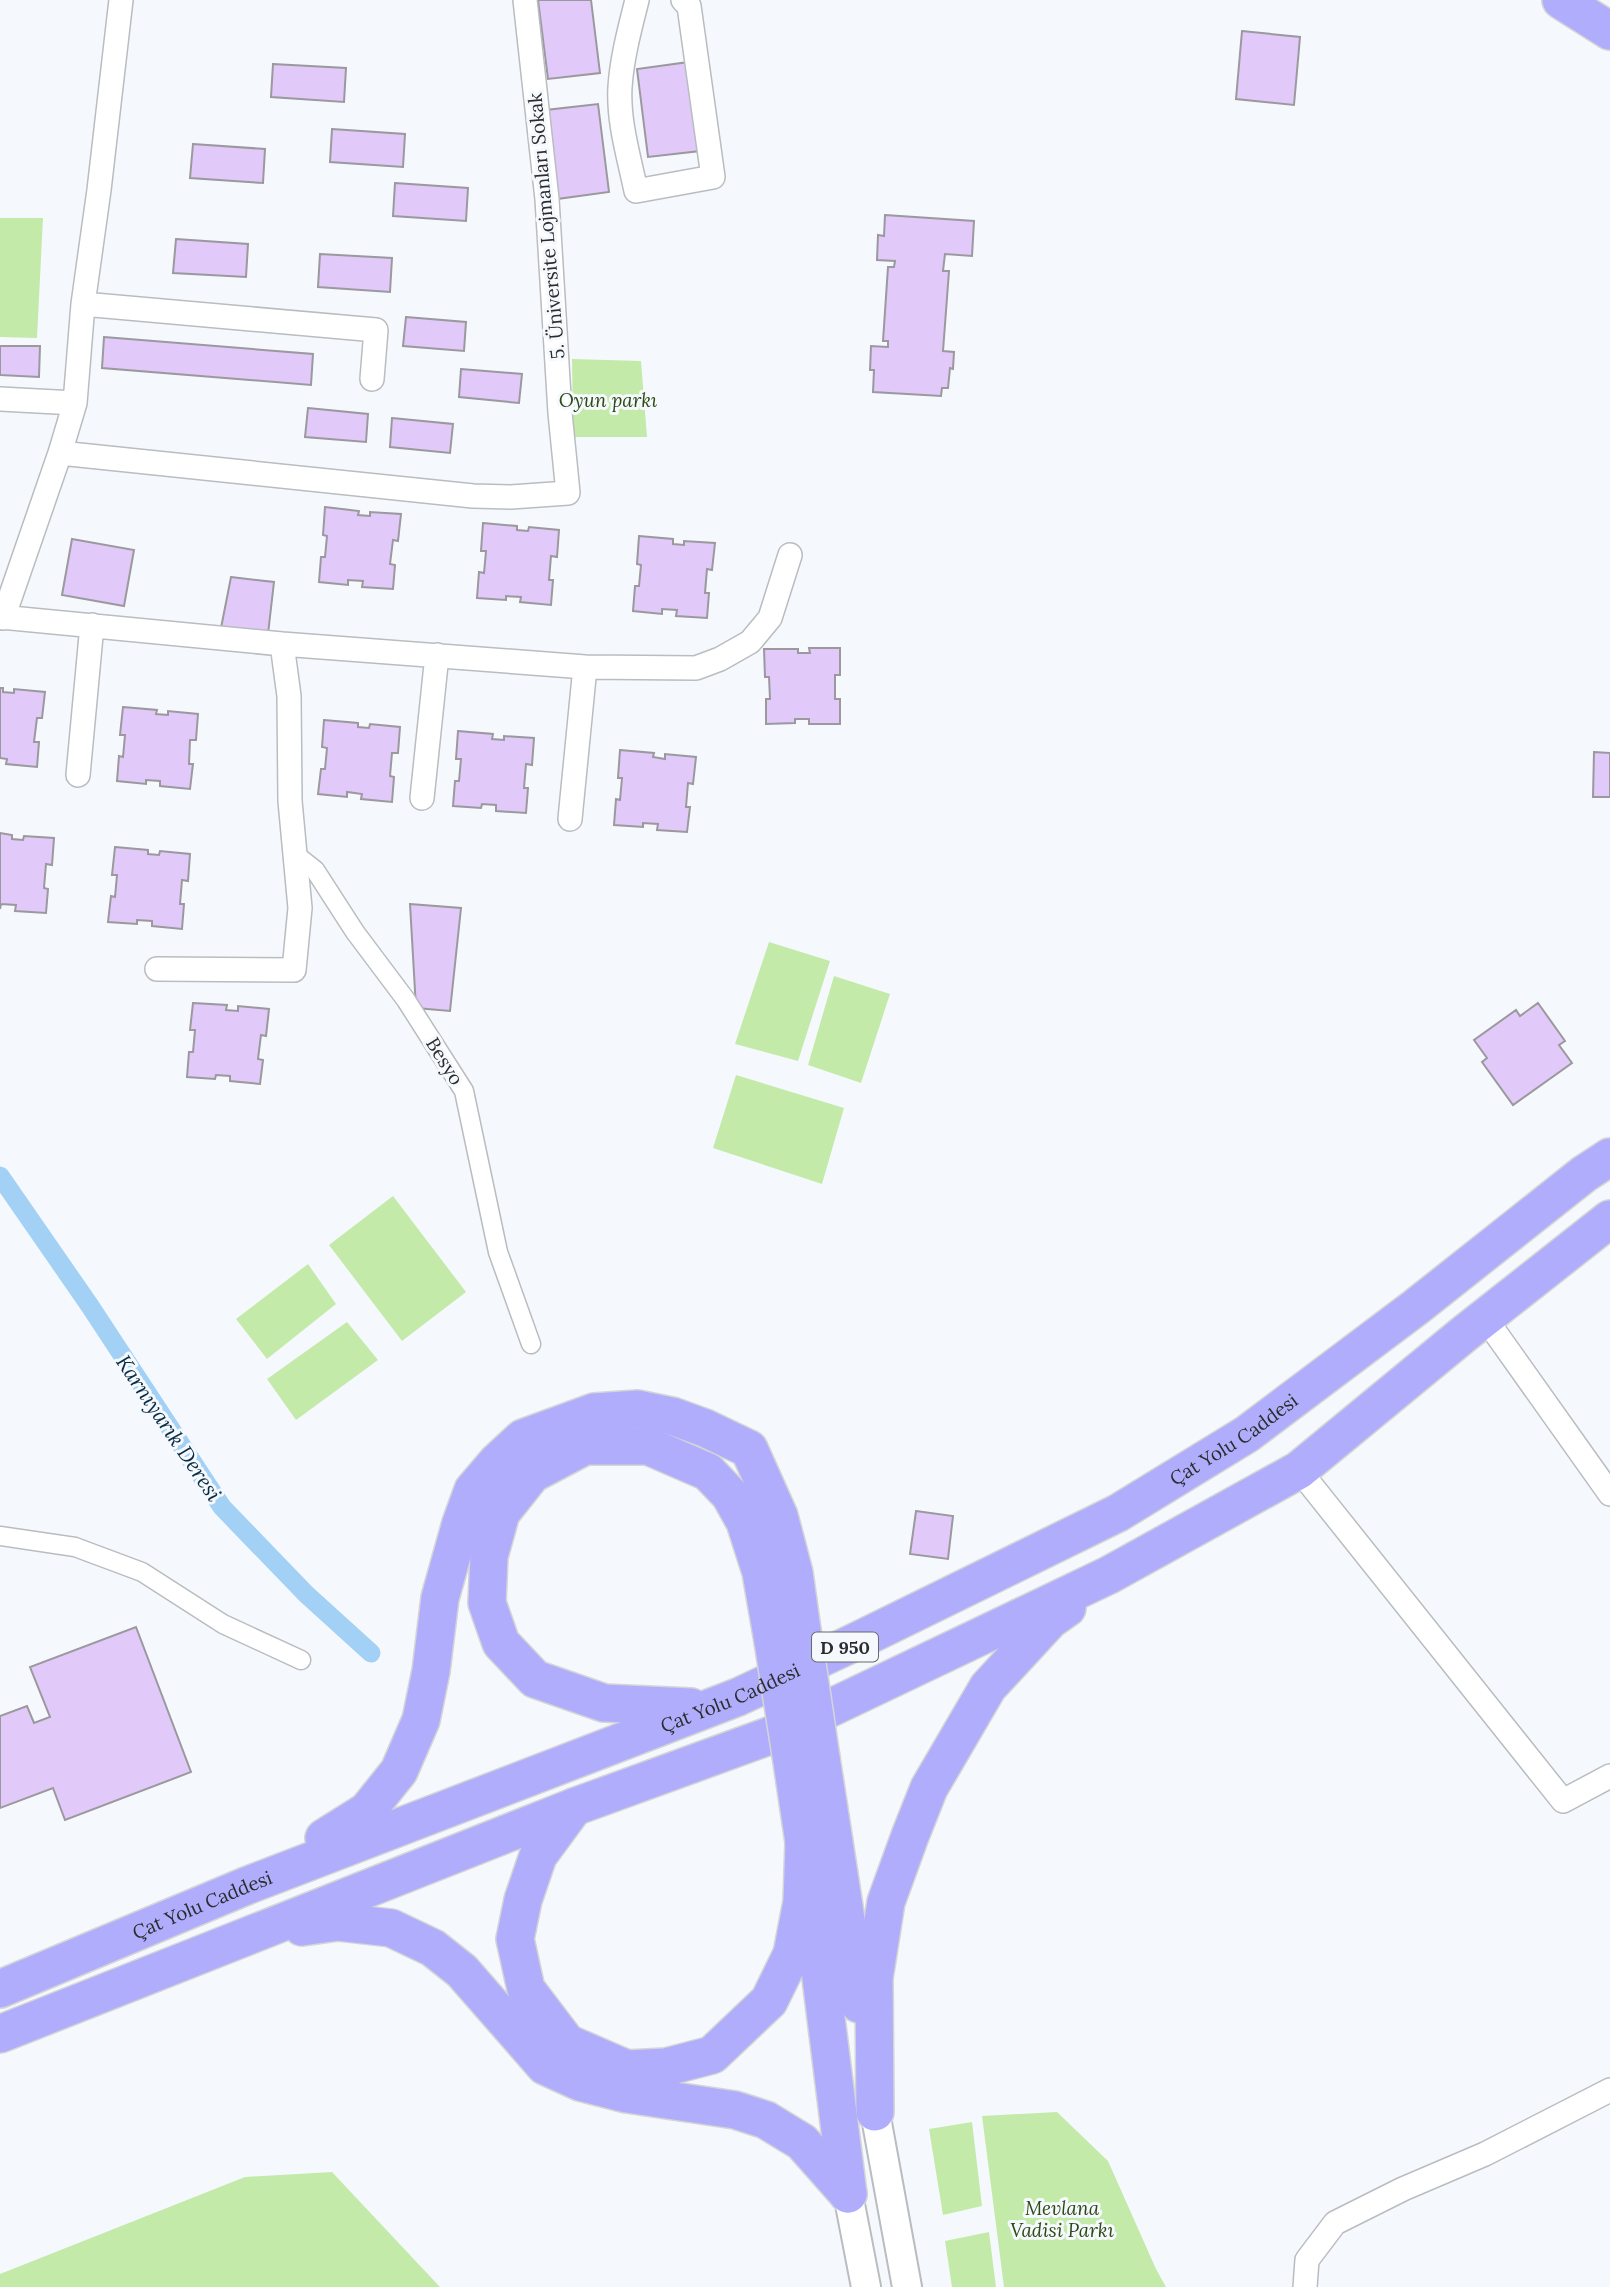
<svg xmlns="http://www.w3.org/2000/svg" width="1610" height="2287" viewBox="0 0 1610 2287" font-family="Lora,serif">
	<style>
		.green { fill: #c4eaaa }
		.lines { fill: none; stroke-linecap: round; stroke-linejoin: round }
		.canal { stroke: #a3d1f5; stroke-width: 19 }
		.building { fill: #e1c9f9; stroke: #9b999d; stroke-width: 2 }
		.pedestrian-casing { stroke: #b9bdc0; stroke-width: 21 }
		.minor-casing { stroke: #b9bdc0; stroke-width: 26 }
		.tertiary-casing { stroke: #b9bdc0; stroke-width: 32 }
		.trunk-casing { stroke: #d5d5d5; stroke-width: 40 }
		.pedestrian { stroke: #fff; stroke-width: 18 }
		.minor { stroke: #fff; stroke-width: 23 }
		.tertiary { stroke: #fff; stroke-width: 28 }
		.trunk { stroke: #b0aefc; stroke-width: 37 }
		.trunk-bridge-casing { stroke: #d5d5d5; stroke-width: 40; stroke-linecap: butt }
		.trunk-bridge { stroke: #b0aefc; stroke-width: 37 }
		.labels { text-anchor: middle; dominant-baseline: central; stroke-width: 6; stroke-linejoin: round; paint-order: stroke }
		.shield { fill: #f5f9fd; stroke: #686a6b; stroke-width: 2 }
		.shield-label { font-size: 18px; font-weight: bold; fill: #2b2c2d }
		.street-label { font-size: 19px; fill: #2b2c2d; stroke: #f5f9fd }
		.park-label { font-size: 19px; font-style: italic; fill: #2d4a13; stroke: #f5f9fd }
		.water-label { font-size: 21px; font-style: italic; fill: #082c43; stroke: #f5f9fd }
	</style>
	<rect width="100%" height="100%" fill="#f5f9fd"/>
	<!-- green -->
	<path class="green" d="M0,218H43L37,338L0,337Z
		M572,359L641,361L647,437H573Z
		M769,942L830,961L798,1061L735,1044Z
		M834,976L890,994L861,1083L808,1065Z
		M736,1075L844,1108L822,1184L713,1148Z
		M393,1196L466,1292L402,1341L329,1245Z
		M308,1264L336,1304L267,1359L236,1319Z
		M347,1322L378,1360L296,1420L267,1379Z
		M1057,2112L1108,2161L1156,2269L1166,2287H1004L982,2116Z
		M972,2122L982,2206L943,2215L929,2129Z
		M332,2172L440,2287H0V2274L245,2177Z
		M989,2232L996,2287H952L945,2241Z"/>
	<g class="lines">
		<!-- canal -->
		<path class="canal" d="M0,1176L90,1306L222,1507L306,1594L371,1653"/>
	</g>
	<!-- building -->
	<path class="building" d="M538,0H591L600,73L548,79Z
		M1242,31L1300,37L1294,105L1236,99Z
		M689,62L700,151L648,157L637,69Z
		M273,64L346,68L344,102L271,97Z
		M598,104L609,192L557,199L546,110Z
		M332,129L405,134L403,167L330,162Z
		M193,144L265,149L263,183L190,178Z
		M395,183L468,188L466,221L393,216Z
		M885,215L974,221L972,256L945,254L943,271H949L943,351L954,352L953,369L950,368L948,388H942L941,396L873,392L874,370H870L871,346L888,347V341H883L888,267H894L895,261L877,260L878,235L884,236Z
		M176,239L248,244L246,277L173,273Z
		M320,254L392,258L390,292L318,287Z
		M406,317L466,322L464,351L403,346Z
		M104,337L313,354L311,385L102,368Z
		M0,346H40L39,377L0,375Z
		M461,369L522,374L519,403L459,397Z
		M308,408L368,414L366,442L305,437Z
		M392,418L453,424L450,453L390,447Z
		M325,507L359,511L358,515L370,516V512L401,514L398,541L393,540L390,564L395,565L393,589L362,587L363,581L348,580V585L319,582L321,557H325L327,536L323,535Z
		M483,523L517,526V530L528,531L529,527L559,530L557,557L551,556L549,580H553L551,605L520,602L521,597L506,596V600L477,598L479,572L484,573L486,551H481Z
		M639,536L673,539V544L684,545V541L715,543L712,570L707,569L705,593H709L707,618L676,616L677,610L662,609V614L633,611L635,586H639L641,565L637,564Z
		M72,539L134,550L124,606L62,595Z
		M231,577L274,582L268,634L221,628Z
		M809,648H840V675H835V699H840V724H809V719H795V723L766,724V699H770L769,677H765L764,649H798V653H810Z
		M0,688H3V692L14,693V689L45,692L42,718H37L34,742H39L37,767L6,764L7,759L0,758Z
		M123,707L157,710L156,714L168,715V711L198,714L196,740H190L189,764H193L190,789L160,786V781L146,780V784L117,781L119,756L123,757L125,735H120Z
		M324,720L358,723V727L369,728L370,724L400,727L398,753H392L390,776L394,777L392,802L361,799L362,794L347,792V797L318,794L321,769H325L327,748L322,747Z
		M458,731L493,734L492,739L504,740V736L534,738L532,765L526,764L524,788H528L526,813L496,811V805L482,804L481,808L453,806L455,781H459L461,759H456Z
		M620,750L654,753L653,757L665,759V754L696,757L693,784L688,783L686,807H690L687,832L657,830L658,824L643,823V827L614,825L616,799L620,800L622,778H618Z
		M1594,752L1610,753V797H1593Z
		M0,833L12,835V839L23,840L24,836L54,838L52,865L46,864L44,888L48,889L46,913L15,911L16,905L1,904L0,909Z
		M115,847L148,850V854L159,855L160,851L190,854L188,881L182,880L180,904H184L182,929L152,926V921L137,920V924L108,922L111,896L115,897L117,875H112Z
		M410,904L461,908L450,1011L416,1008Z
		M193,1003L227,1005L226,1010L238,1011V1006L269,1009L266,1036L261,1035L258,1059L263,1060L260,1084L230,1081V1076L216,1075L215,1079L187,1077L189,1052H193L195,1030H190Z
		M1538,1003L1565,1041L1559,1045L1572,1063L1513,1105L1482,1062L1487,1058L1474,1040L1516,1010L1520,1016Z
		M916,1511L953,1516L948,1559L910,1554Z
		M136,1627L191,1772L65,1820L53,1788L0,1808V1716L27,1706L34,1723L50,1717L30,1667Z"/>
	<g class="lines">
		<defs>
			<path id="pedestrian" d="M296,855L315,870L355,932L406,1000L464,1091L498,1252L531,1344
				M0,1536L75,1547L142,1572L223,1624L301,1660"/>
			<path id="minor" d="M637,0C630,28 622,57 620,87C618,122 629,157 636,191L713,177L689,6L683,0
				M83,304L376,330L372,379
				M0,399L75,403
				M60,453L473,496L511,497L568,493L560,413L547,199L525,0
				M0,617L282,644L289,696L290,801L300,908L294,970L157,969
				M3,618L60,453L75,403L83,304L99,190L121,0
				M282,644L585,667L696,668L720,659L750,642L770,618L790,555
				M78,775L92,625
				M422,798L437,655
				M570,819L585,667
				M1485,1318L1610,1494
				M1299,1470L1563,1801L1610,1776
				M1305,2287L1307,2260L1335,2223L1403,2189L1485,2154L1610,2090"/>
			<path id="tertiary" d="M875,2112L907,2287
				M848,2194L866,2287"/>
			<g id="trunk">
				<path d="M1561,0L1610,31"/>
				<path d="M691,1707L604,1703L535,1679L501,1643L487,1603L489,1556L501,1513L532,1474L585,1446H648L708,1472L730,1495L745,1522L761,1572L773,1641"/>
				<path d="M791,1755L804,1842L848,2194"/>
				<path d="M821,1758L859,2004"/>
				<path d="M574,1807L538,1856L523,1900L515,1939L526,1989L567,2043L627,2069L666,2067L712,2055L769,2001L792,1954L802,1902L804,1842"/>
				<path d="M324,1838L367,1811L399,1771L421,1720L431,1671L440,1598L461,1523L473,1490L497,1462L523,1438L594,1412L638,1409L672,1416L705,1428L749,1449L779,1516L794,1573L802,1630"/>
				<path d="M302,1927L338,1922L391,1928L433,1948L462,1971L545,2066L580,2082L627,2094L735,2110L766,2120L802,2142L848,2194"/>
				<path id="s1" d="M0,1989L246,1886L738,1697L851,1644L1118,1513L1247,1434L1416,1307L1584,1174L1610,1157"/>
				<path d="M0,2034L574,1807L780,1732L1109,1575L1299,1470L1464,1334L1610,1219"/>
				<path d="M875,2112L874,1978L886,1902L910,1836L929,1788L988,1687L1050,1620L1067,1608"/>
			</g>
		</defs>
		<!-- pedestrian casing -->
		<use href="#pedestrian" class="pedestrian-casing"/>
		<!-- minor casing -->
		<use href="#minor" class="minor-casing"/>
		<!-- tertiary casing -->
		<use href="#tertiary" class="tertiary-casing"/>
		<!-- trunk casing -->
		<use href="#trunk" class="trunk-casing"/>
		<!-- pedestrian -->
		<use href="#pedestrian" class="pedestrian"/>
		<!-- minor -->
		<use href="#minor" class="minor"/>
		<!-- tertiary -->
		<use href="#tertiary" class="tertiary"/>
		<!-- trunk -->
		<use href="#trunk" class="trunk"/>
		<defs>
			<path id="trunk-bridge" d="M802,1630L821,1758
				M773,1641L791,1755"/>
		</defs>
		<!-- trunk-bridge casing -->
		<use href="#trunk-bridge" class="trunk-bridge-casing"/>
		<!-- trunk-bridge -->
		<use href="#trunk-bridge" class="trunk-bridge"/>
	</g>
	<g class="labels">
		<!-- shield labels -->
		<rect class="shield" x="812" y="1632.5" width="66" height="29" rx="5"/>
		<g class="shield-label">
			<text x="845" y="1647">D 950</text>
		</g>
		<!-- street labels -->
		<g class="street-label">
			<text transform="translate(546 226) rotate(-95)">5. Üniversite Lojmanları Sokak</text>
			<text transform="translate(445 1061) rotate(58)">Besyo</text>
			<text stroke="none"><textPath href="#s1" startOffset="1353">Çat Yolu Caddesi</textPath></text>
			<text stroke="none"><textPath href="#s1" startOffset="786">Çat Yolu Caddesi</textPath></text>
			<text stroke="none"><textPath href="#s1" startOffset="219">Çat Yolu Caddesi</textPath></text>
		</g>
		<!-- park labels -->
		<g class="park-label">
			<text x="608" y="400">Oyun parkı</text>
			<text x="1062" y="2208">Mevlana<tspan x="1062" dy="22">Vadisi Parkı</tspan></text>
		</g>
		<!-- water labels -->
		<g class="water-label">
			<text transform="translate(169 1428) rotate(56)">Karnıyarık Deresi</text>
		</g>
	</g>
</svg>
